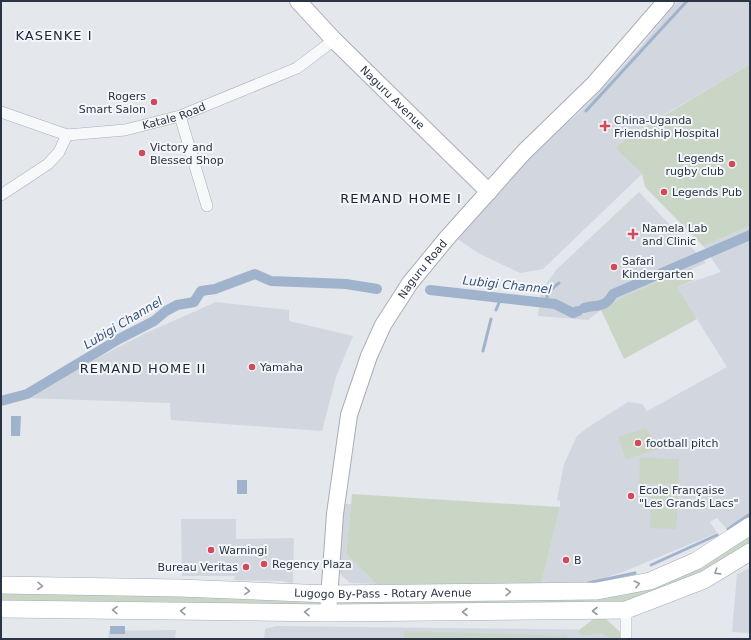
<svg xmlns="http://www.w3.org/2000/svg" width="751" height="640" viewBox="0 0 751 640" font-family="'DejaVu Sans',sans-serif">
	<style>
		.built { fill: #d2d6de }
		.green { fill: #c9d6c5 }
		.water { fill: #9fb4cc }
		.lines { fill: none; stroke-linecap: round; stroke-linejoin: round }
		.stream { stroke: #9fb4cc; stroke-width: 3 }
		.canal { stroke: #9fb4cc; stroke-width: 10 }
		.street-casing { stroke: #a9aeb7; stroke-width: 12 }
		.secondary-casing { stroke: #a9aeb7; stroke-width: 18 }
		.primary-casing { stroke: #a3abb8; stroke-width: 18 }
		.street { stroke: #f7f8fa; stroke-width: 11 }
		.secondary { stroke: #fff; stroke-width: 16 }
		.primary { stroke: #fff; stroke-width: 17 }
		.oneway { stroke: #959aa2 }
		.poi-dot { fill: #d1495b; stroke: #f4f6f9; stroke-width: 1.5 }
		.labels { text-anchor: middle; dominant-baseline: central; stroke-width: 4; stroke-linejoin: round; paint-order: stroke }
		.poi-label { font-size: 11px; fill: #2b3445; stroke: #f4f6f9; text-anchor: start }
		.street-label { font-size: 11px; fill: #2b3445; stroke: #f4f6f9 }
		.water-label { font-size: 12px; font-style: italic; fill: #34527a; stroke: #f4f6f9 }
		.quarter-label { font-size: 13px; letter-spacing: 1px; fill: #1d2536; stroke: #f4f6f9 }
	</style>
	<rect width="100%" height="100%" fill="#e4e7ec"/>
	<!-- built -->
	<path class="built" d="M678,1H750V64L624,139L615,148L642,174L543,269L520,273L478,253L456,238L487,202L544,142L580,112L638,50Z
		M639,192L706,263L627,295L601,310L588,320L538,316L541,291L556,270Z
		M750,226V513L726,528L717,518L710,522L717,533L625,571L595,581L541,585L560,507V501L557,500L564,464L577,436L587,428L628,402L642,404L647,411L727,367L677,287L721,272L703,246Z
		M216,302L289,310V321L353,336L336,377L322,431L171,420L170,403L25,398L72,371L146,333Z
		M344,504H351L346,554L376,584L350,583L338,572Z
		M181,519H236V539L294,538L293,584L283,581L234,580L235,576H182Z
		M750,568V633L732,632L737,574Z
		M276,626L617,630V639H264L265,629Z
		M176,630L175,639H108L109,631Z"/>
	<!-- green -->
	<path class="green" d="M750,64V226L703,246L645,187L642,174L615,148L624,140Z
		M691,268L695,280L677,287L697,319L624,359L601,310L627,295Z
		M646,428L660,449L626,459L618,437Z
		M640,458L679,459V484H639Z
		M652,486H679L676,529L650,528Z
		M352,494L560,507L541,585L479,588L376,584L346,554Z
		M750,533V544L691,579L637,601L335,605L336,598H595L625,595L642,590Z
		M1,593L321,597L324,605L1,602Z
		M596,617H604L621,633L620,639H611L600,633L581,636L579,630Z
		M404,631L567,636V639H404Z"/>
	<!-- water -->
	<path class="water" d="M11,416H21L20,436H11Z
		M237,480H247V494H237Z
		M110,626H125V634H110Z"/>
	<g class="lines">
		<!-- stream -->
		<path class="stream" d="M586,111L687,1
			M555,286L559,283
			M546,303L548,292L554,287
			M496,310L501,298
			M483,351L491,319
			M728,529L750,514
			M651,565L717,535
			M588,583L635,573"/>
		<!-- canal -->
		<path class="canal" d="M430,290L555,304L573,313L578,311
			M584,308C598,304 604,309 613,294L750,235
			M1,401L27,394L119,339L154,321L166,311L177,305L194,302L201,291L215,289L255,274L271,281L346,284L377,289"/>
		<defs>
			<g id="street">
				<path id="s1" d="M1,112L67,135L125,130L180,116L297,68L334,40"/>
				<path d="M180,116L207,206"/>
				<path d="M1,195L48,164L59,152L67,135"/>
				<path d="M626,639V610"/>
			</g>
			<g id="secondary">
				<path id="s2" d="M298,1L334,40L489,192"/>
				<path id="s3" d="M328,613L335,514L349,415L369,356L383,325L410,283L447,238L524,152L594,84L666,1"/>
			</g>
			<g id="primary">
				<path id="s4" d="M1,585L179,588L329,594L597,591L650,581L696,561L750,526"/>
				<path d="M1,609L328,613L626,610L704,580L750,552"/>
			</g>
		</defs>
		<!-- street casing -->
		<use href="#street" class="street-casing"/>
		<!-- secondary casing -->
		<use href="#secondary" class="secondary-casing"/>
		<!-- primary casing -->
		<use href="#primary" class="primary-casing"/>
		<!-- street -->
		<use href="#street" class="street"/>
		<!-- secondary -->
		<use href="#secondary" class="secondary"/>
		<!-- primary -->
		<use href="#primary" class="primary"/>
	</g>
	<!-- one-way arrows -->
	<defs><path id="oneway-chevron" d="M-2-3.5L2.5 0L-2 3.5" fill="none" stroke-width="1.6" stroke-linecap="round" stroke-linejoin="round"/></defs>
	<g class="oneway">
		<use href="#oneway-chevron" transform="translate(717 572) rotate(148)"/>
		<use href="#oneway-chevron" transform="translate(637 584) rotate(-14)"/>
		<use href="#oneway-chevron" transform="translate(40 586) rotate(1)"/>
		<use href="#oneway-chevron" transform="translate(247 591) rotate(3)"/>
		<use href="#oneway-chevron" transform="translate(508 592) rotate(-1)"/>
		<use href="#oneway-chevron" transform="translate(115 610) rotate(-179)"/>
		<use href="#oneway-chevron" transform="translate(183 611) rotate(-179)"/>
		<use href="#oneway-chevron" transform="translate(595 611) rotate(180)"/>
		<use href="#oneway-chevron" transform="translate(307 612) rotate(-179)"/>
		<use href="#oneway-chevron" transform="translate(465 612) rotate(180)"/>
	</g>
	<!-- markers -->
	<g class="poi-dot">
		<circle cx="154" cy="102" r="4"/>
		<path d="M603 120h4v4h4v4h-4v4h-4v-4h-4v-4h4z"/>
		<circle cx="142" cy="153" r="4"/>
		<circle cx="732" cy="164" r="4"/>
		<circle cx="664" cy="192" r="4"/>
		<path d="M631 228h4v4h4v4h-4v4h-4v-4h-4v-4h4z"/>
		<circle cx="614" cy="267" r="4"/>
		<circle cx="252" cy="367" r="4"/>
		<circle cx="638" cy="443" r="4"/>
		<circle cx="631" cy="496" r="4"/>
		<circle cx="211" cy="550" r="4"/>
		<circle cx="566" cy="560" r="4"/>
		<circle cx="264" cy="564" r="4"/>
		<circle cx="246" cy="567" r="4"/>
	</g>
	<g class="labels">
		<!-- poi labels -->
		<g class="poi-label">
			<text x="146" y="96" text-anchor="end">Rogers<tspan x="146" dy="13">Smart Salon</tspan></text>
			<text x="614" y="120">China-Uganda<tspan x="614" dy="13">Friendship Hospital</tspan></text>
			<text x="150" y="147">Victory and<tspan x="150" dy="13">Blessed Shop</tspan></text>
			<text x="724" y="158" text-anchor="end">Legends<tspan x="724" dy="13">rugby club</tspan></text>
			<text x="672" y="192">Legends Pub</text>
			<text x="642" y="228">Namela Lab<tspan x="642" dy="13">and Clinic</tspan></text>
			<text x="622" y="261">Safari<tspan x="622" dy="13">Kindergarten</tspan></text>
			<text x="260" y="367">Yamaha</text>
			<text x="646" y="443">football pitch</text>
			<text x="639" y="490">Ecole Française<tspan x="639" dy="13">"Les Grands Lacs"</tspan></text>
			<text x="219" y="550">Warningi</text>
			<text x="574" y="560">B</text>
			<text x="272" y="564">Regency Plaza</text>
			<text x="238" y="567" text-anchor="end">Bureau Veritas</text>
		</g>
		<!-- street labels -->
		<g class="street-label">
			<text stroke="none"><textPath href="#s2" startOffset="135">Naguru Avenue</textPath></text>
			<text stroke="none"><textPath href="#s1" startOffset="179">Katale Road</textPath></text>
			<text stroke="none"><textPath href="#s3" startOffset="364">Naguru Road</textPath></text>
			<text stroke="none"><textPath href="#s4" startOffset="382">Lugogo By-Pass - Rotary Avenue</textPath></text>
		</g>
		<!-- water labels -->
		<g class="water-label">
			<text transform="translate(507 285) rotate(6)">Lubigi Channel</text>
			<text transform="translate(123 323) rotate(-31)">Lubigi Channel</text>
		</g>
		<!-- quarter labels -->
		<g class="quarter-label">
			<text x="54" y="35">KASENKE I</text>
			<text x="401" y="198">REMAND HOME I</text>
			<text x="143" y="368">REMAND HOME II</text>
		</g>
	</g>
	<!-- border -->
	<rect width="751" height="640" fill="none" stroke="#2b3445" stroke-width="4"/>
</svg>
